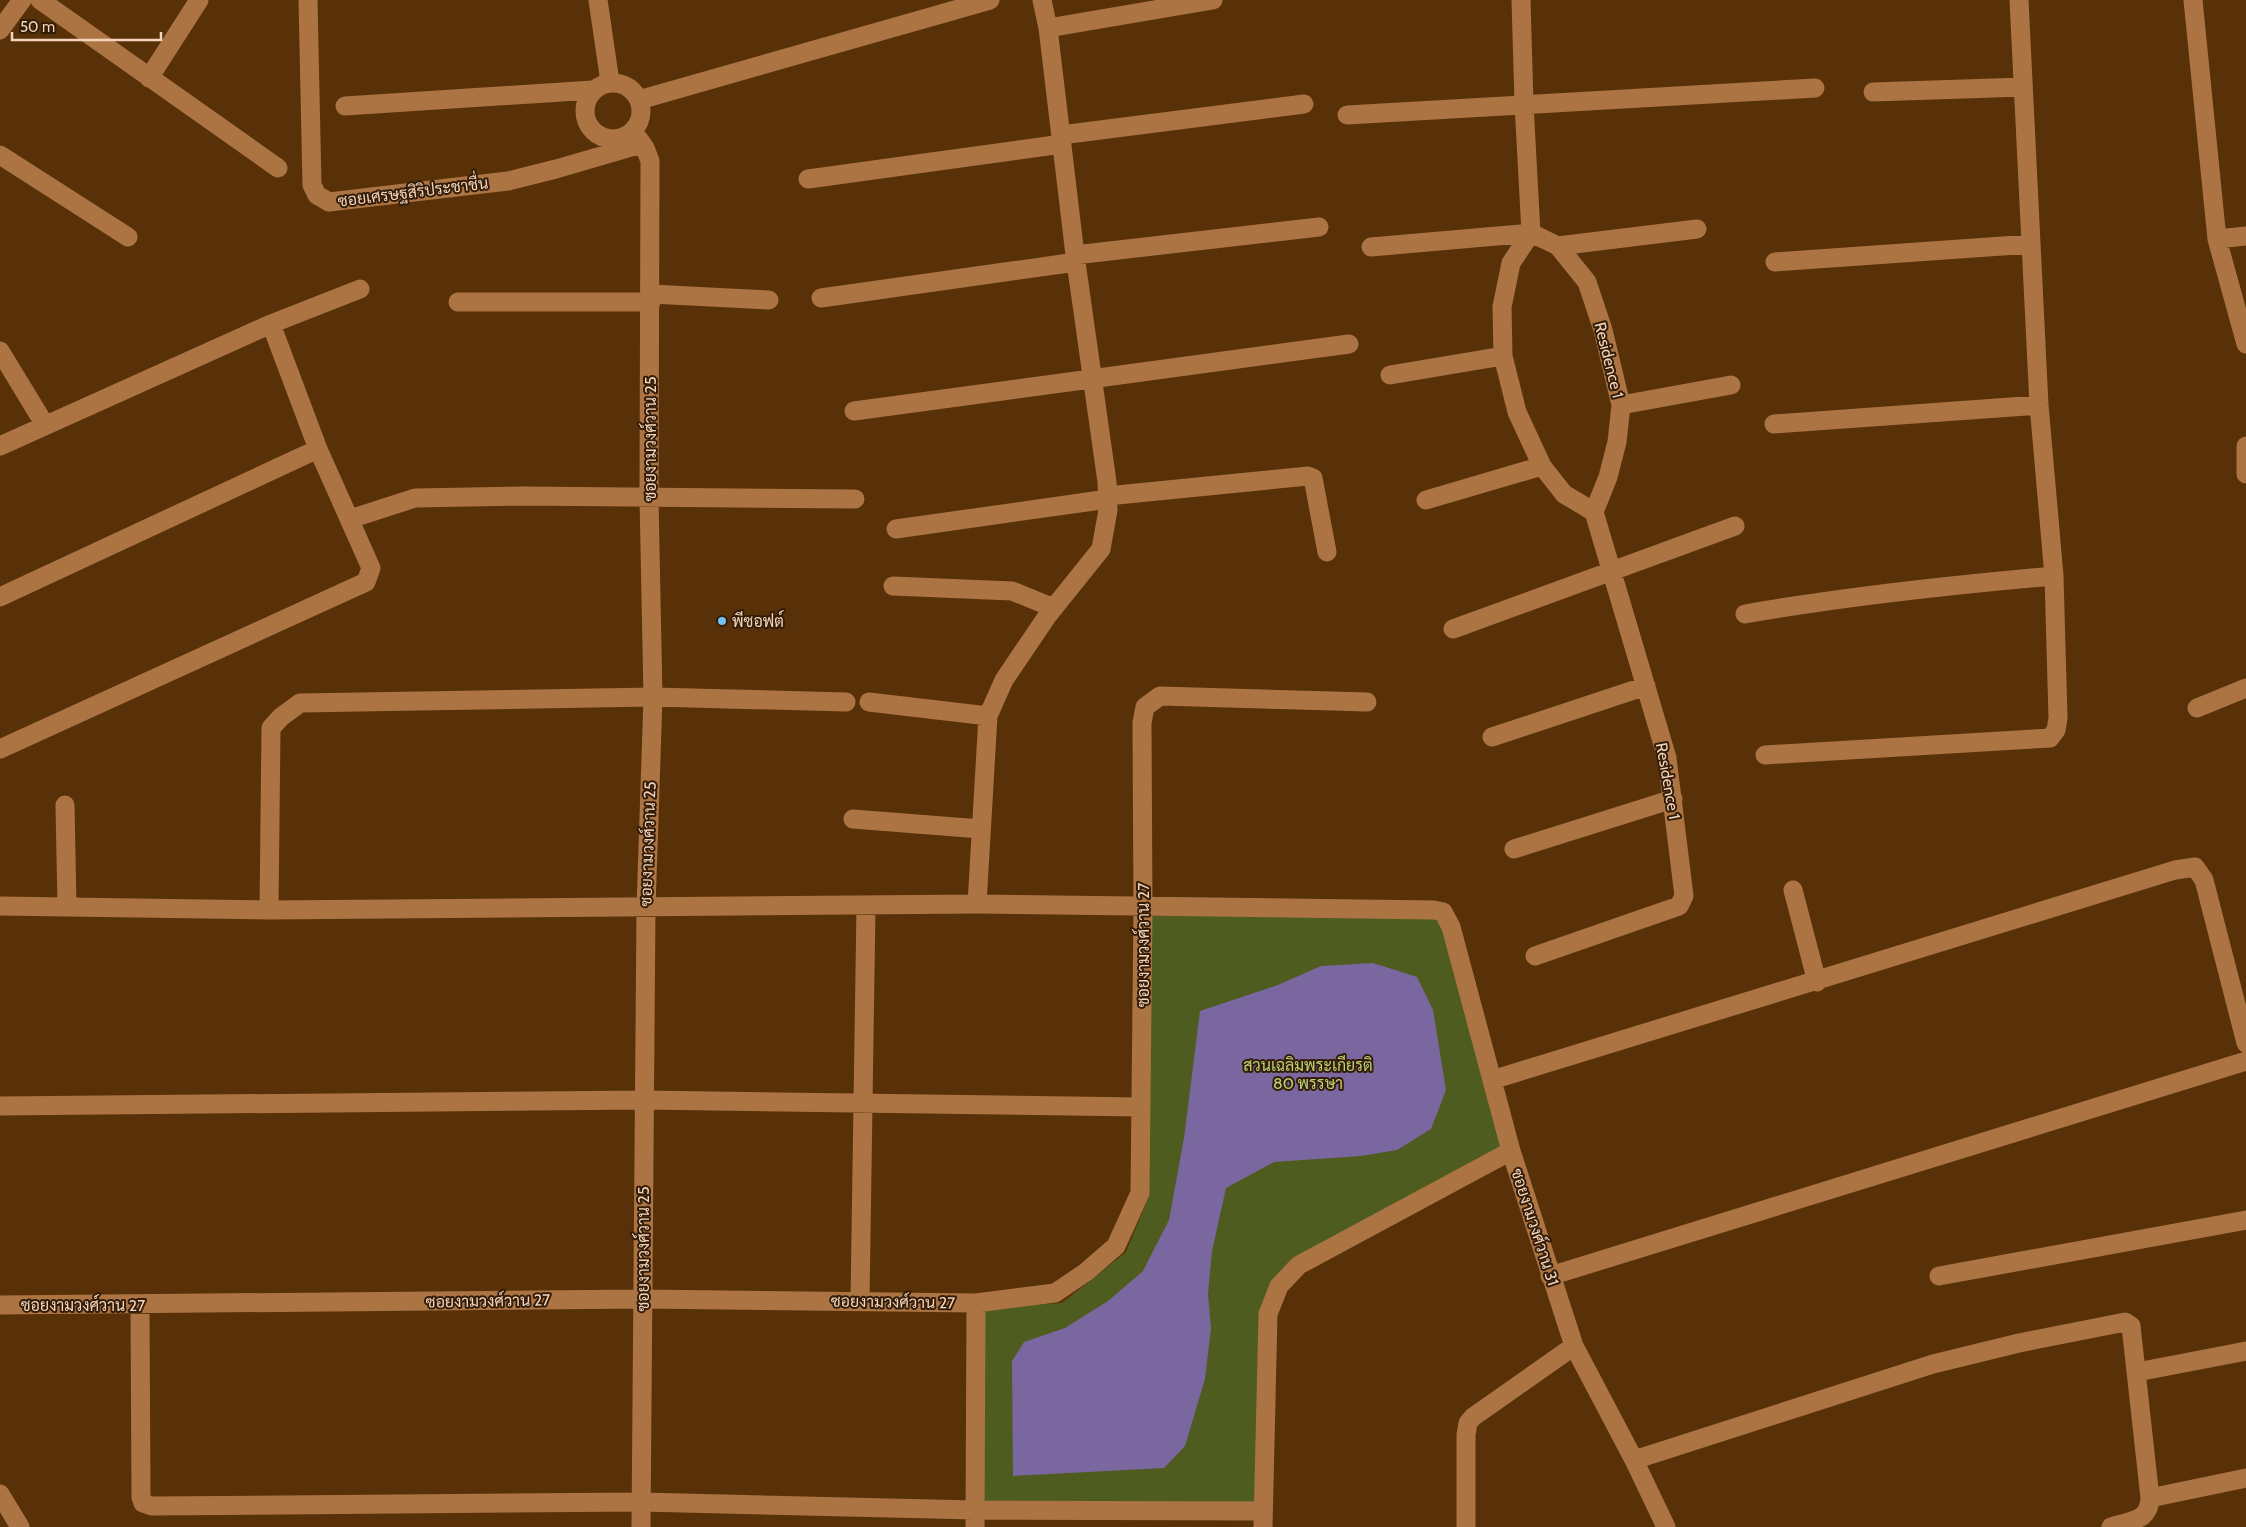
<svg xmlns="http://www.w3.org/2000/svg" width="2246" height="1527" viewBox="0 0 2246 1527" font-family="Cabin,Sarabun,sans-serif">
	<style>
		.green { fill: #4f5c20 }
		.water { fill: #7b679f }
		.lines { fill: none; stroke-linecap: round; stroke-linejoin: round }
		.minor { stroke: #ac7443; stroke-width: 19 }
		.poi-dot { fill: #73c1f6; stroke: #341d08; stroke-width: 2 }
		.labels { text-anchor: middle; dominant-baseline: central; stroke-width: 4; stroke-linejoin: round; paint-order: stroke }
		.street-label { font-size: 16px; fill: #f4d5bc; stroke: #341d08 }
		.poi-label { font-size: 16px; fill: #f4d5bc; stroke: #341d08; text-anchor: start }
		.park-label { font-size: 16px; fill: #b9cf75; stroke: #341d08 }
	</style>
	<rect width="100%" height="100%" fill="#593108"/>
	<!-- green -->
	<path class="green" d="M1150,916H1442L1504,1148L1275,1280L1258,1506L971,1502L973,1309L1062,1303L1126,1252L1149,1196Z"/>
	<!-- water -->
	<path class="water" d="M1373,963L1417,977L1433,1010L1446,1090L1431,1129L1397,1150L1361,1156L1274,1162L1226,1188L1212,1251L1208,1294L1211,1328L1205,1379L1185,1446L1164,1468L1013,1476L1012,1361L1024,1342L1065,1328L1108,1301L1143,1271L1169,1220L1184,1138L1200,1011L1278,985L1321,966Z"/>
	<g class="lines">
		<!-- minor -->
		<path class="minor" d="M40,0L278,168
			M308,0L312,185L317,195L329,202L508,181L556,169L642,144
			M598,0L610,82
			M1521,0L1524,104L1531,233L1511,263L1502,307L1503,356L1517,412L1542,466L1564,494L1594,512
			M2193,0L2217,239L2246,344
			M1048,28L1213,0
			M0,30L22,0
			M149,78L199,0
			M585 111a28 28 0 1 1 56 0a28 28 0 1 1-56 0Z
			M1873,92L2023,87
			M639,100L990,0
			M345,106L593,90
			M1347,115L1815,88
			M633,131L645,148L650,161L649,498L653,697L646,908L641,1527
			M1061,135L1304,104
			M0,155L128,237
			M808,179L1062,144
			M1531,233L1558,246L1587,282L1603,330L1621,405L1617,442L1608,477L1594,512L1667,758L1684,896L1679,906L1535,956
			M2217,239L2246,236
			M1558,246L1697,229
			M1371,247L1531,233
			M1075,255L1319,227
			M1775,262L2031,244
			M651,294L769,300
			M821,298L1076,262
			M458,302H651
			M0,351L45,425
			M1390,375L1503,356
			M1621,405L1731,385
			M854,411L1349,344
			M1774,424L2039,405
			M0,446L271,324L360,289
			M2246,446V474
			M1107,496L1308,476L1313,478L1327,552
			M1426,500L1542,466
			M350,519L415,498L522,496L855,499
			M896,529L1108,499
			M893,586L1012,591L1054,608
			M0,597L318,449
			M1745,614C1848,596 1951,585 2054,576
			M1453,629L1735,526
			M869,702L988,716
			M2197,708L2246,688
			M1492,737L1646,686
			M0,749L366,582L371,568L318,449L271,324
			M1765,755L2050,738L2056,730L2058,718L2054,576L2039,405L2019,0
			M65,805L67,907
			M853,819L981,829
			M1514,849L1673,799
			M1793,890L1817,982
			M977,904L988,716L1004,680L1048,615L1101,549L1108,510L1107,482L1075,255L1048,28L1042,0
			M0,906L269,910L977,904L1434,910L1443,912L1451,927L1511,1151L1574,1346L1634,1460L1666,1527
			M269,910L271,728L281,717L300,703L653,697L846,702
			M1492,1080L2175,870L2195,867L2204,880L2246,1043
			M0,1106L644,1100L1141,1107
			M1550,1276L2246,1061
			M1939,1276L2246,1220
			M860,1301L866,906
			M0,1305L643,1299L976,1303L1055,1293L1086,1272L1116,1246L1140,1193L1143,908L1142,723L1145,707L1160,696L1367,702
			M140,1305L141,1497L143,1503L152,1506L641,1502L975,1510L1263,1511
			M2137,1372L2246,1351
			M1634,1460L1933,1364L2019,1343L2125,1322L2131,1326L2150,1498C2149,1522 2131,1520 2111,1527
			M0,1494L20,1527
			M2150,1498L2246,1478
			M975,1527L976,1303
			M1263,1527L1268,1314L1279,1286L1299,1265L1511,1151
			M1466,1527V1435L1468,1423L1473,1417L1574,1346"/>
	</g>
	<!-- markers -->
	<circle class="poi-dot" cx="722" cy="621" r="5"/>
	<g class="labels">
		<!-- street labels -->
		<g class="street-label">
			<text transform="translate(413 192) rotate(-7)">ซอยเศรษฐสิริประชาชื่น</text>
			<text transform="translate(1609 360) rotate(76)">Residence 1</text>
			<text transform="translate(650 439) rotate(-90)">ซอยงามวงศ์วาน 25</text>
			<text transform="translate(1668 781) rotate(80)">Residence 1</text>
			<text transform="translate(648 844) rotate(-88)">ซอยงามวงศ์วาน 25</text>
			<text transform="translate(1143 945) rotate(-90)">ซอยงามวงศ์วาน 27</text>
			<text transform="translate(1535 1227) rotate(72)">ซอยงามวงศ์วาน 31</text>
			<text transform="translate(643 1249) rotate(-90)">ซอยงามวงศ์วาน 25</text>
			<text transform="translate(488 1301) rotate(-1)">ซอยงามวงศ์วาน 27</text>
			<text transform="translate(893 1302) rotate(1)">ซอยงามวงศ์วาน 27</text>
			<text x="83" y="1305">ซอยงามวงศ์วาน 27</text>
		</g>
		<!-- poi labels -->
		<g class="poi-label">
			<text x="732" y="621">พีซอฟต์</text>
		</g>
		<!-- park labels -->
		<g class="park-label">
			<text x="1308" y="1065">สวนเฉลิมพระเกียรติ<tspan x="1308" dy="18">80 พรรษา</tspan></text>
		</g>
	</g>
	<!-- scale -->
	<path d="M12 32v8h149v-8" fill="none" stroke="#f4d5bc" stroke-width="2.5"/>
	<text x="20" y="32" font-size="15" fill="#f4d5bc" stroke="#341d08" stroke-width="4" paint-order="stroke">50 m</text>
</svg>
